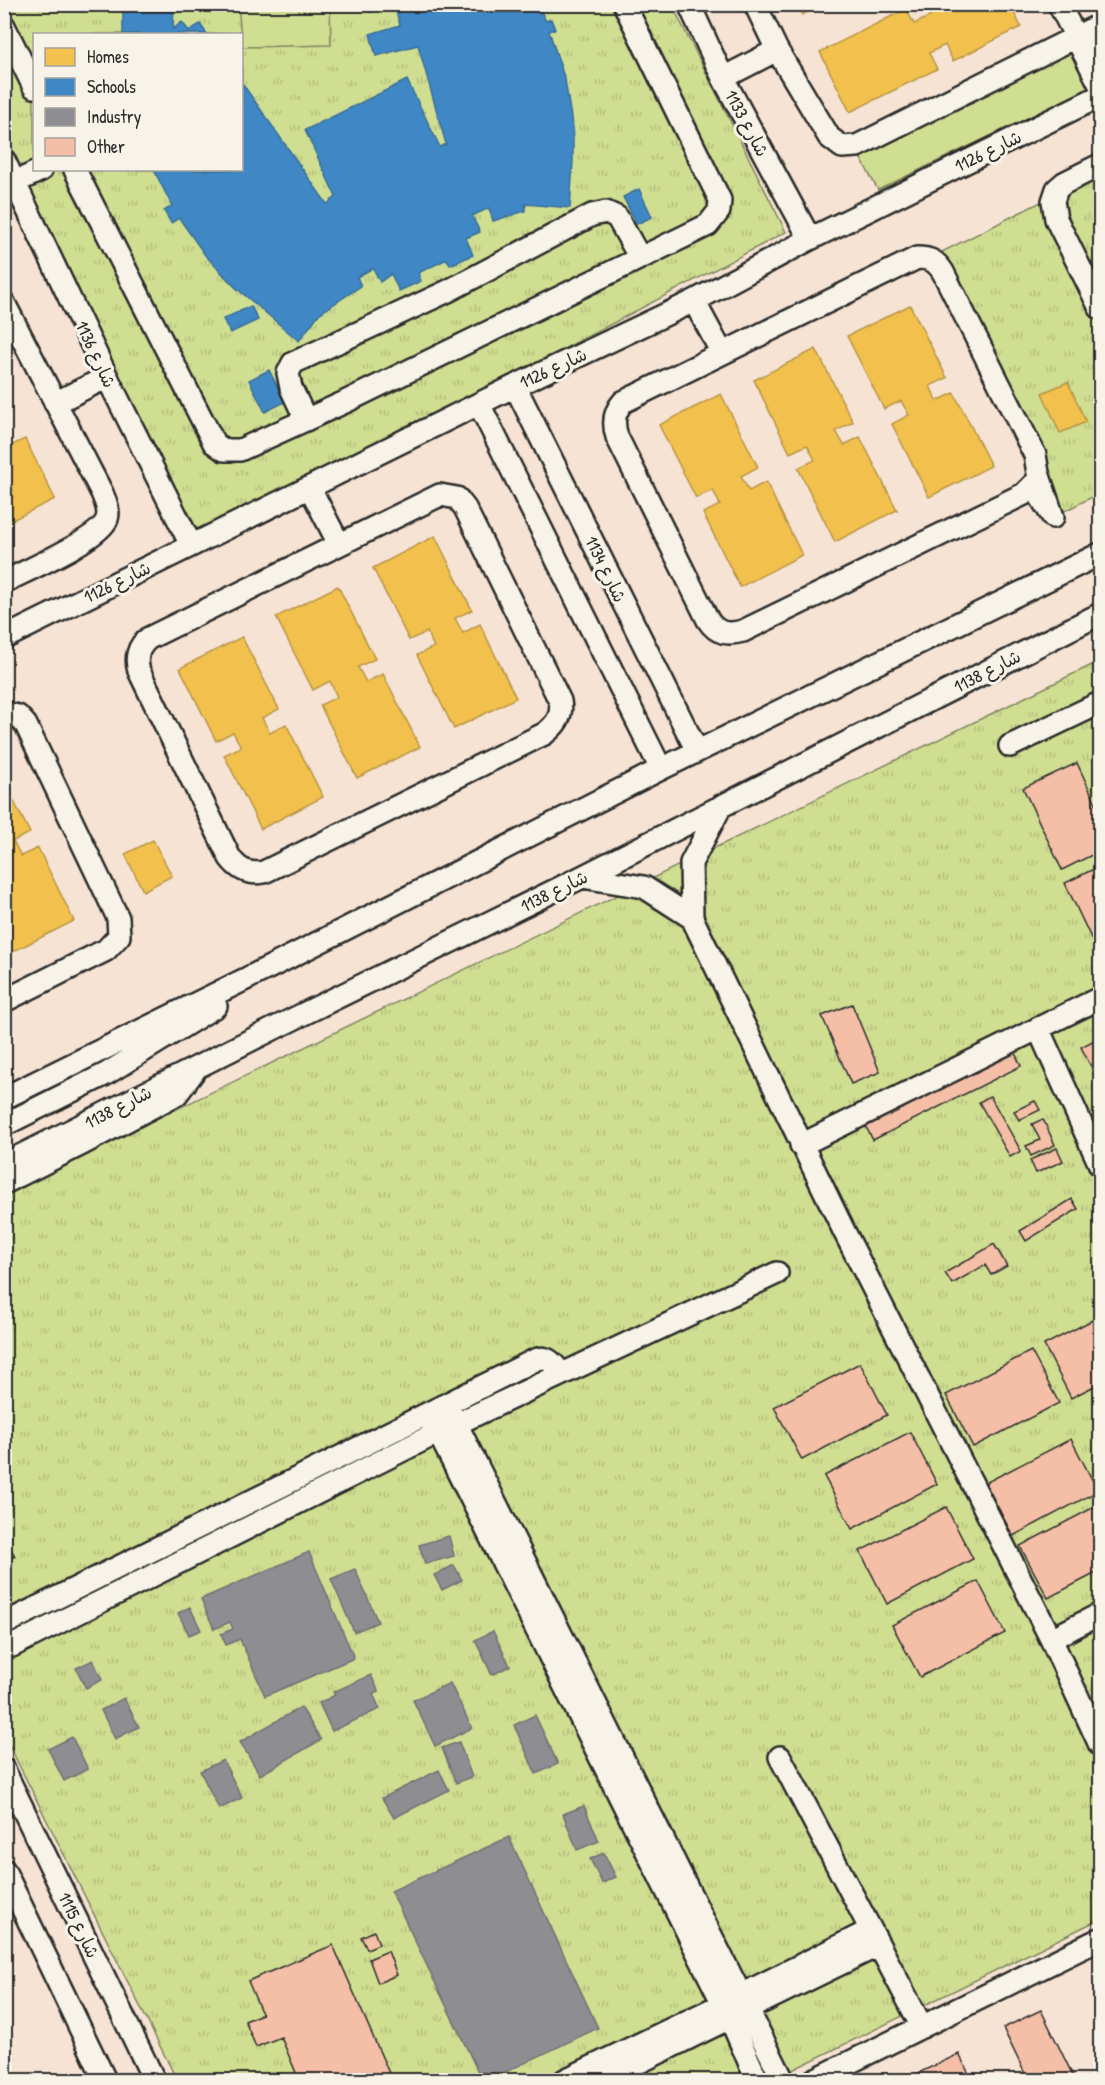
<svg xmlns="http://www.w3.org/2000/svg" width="1105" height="2085" viewBox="0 0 1105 2085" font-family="'Patrick Hand','Playpen Sans Arabic',sans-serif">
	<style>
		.grass { fill: url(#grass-tufts); stroke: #7e845e; stroke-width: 1.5; fill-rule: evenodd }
		.pitch { fill: #d0de91; stroke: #7e845e; stroke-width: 1.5 }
		.homes { fill: #f2c14e; stroke: #b69444; stroke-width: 1.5 }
		.schools { fill: #3f88c5; stroke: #396c97; stroke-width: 1.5 }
		.industry { fill: #8d8d92; stroke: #707073; stroke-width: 1.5 }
		.building { fill: #f4bea7; stroke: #2b2b2b; stroke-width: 1.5 }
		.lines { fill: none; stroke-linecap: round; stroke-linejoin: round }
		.minor-casing { stroke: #2b2b2b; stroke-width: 26 }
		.minor { stroke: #f7f3e8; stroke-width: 21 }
		.labels { text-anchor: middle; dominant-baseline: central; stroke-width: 6; stroke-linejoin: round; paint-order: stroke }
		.street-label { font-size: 18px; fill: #2b2b2b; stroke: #f7f3e8 }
	</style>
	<defs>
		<pattern id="grass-tufts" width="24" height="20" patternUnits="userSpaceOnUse" patternTransform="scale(1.5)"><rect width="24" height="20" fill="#d0de91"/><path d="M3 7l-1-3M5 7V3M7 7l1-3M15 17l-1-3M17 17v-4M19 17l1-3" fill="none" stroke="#b3bf7d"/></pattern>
	</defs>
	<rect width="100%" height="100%" fill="#f6e3d4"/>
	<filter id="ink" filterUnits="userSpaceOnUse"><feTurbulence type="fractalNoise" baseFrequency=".0167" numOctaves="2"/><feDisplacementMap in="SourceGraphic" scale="12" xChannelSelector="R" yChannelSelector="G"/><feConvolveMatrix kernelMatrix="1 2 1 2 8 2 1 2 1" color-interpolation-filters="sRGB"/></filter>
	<g filter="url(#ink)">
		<!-- grass -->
		<path class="grass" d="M5,5H672L786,232L191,545L5,174ZM34,34H242V170H34Z
			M1100,172V493L1053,517L930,258Z
			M1100,661V1919L772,2080H177L5,1737L4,1193Z"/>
		<!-- pitch -->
		<path class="pitch" d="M238,5H330L331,45L242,47Z
			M1100,38V83L878,190L859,155Z"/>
		<!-- homes -->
		<path class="homes" d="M797,4H822L802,15Z
			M925,4H1010L1021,27L953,61L945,45L929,53L937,69L850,112L820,52L906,9L914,24L931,16Z
			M910,305L947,378L930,386L937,401L954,393L991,466L929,497L892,424L909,415L901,401L884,409L847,336Z
			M816,349L853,422L836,431L844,445L860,437L897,510L835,542L798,468L815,460L807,445L790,453L754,380Z
			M1068,382L1086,422L1060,433L1042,393Z
			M721,394L758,467L741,476L749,491L766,482L802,555L740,587L703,513L720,505L713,490L696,498L659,425Z
			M25,439L55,499L4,524V449Z
			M435,536L472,610L455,618L463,633L480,624L516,698L454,729L417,655L434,647L427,632L409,640L373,568Z
			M338,586L375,659L358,667L366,682L383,674L420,747L357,778L320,705L337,697L330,681L313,690L276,617Z
			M242,637L279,709L262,718L270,733L286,724L323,797L261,829L224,755L241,747L233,732L216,741L180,668Z
			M4,782L30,833L13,841L21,856L38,848L74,921L12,952L4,938Z
			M153,840L172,876L143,891L125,854Z"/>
		<!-- schools -->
		<path class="schools" d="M123,4H174L173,29L182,22L189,31L200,24L207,34H123Z
			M368,4H537L546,21L551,19L555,29L549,31L565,80L573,130V161L570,208L526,204L525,211L493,221L489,208L472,216L480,232L466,238L473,255L450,265L447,259L418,273L421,281L399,291L391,274L380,282L373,268L357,277L361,286L319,314L299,341L235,287L205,255L179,218L171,223L164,211L172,206L154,170H242V83L327,204L336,197L305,130L407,80L440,147L446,144L418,45L376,56L370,34L400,25L394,5L370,12Z
			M639,189L652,217L637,224L623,197Z
			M251,306L258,320L230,333L223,319Z
			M269,370L285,402L265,412L249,380Z"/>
		<!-- industry -->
		<path class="industry" d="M449,1536L454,1556L425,1564L419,1545Z
			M309,1552L354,1658L265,1696L240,1639L226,1645L221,1634L233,1629L230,1622L214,1629L201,1599Z
			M454,1565L462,1580L442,1590L434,1575Z
			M355,1569L378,1622L354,1632L331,1579Z
			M190,1607L201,1630L189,1635L178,1613Z
			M493,1631L510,1666L492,1675L475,1640Z
			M93,1660L102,1680L86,1688L76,1668Z
			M371,1675L379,1692L373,1694L380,1709L332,1731L319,1703L335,1695L333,1692Z
			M450,1683L472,1728L435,1746L413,1700Z
			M124,1698L139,1727L115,1739L101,1710Z
			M301,1707L321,1740L260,1775L240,1742Z
			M535,1715L558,1764L536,1774L514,1725Z
			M72,1737L88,1769L64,1781L48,1749Z
			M459,1742L472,1777L456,1783L442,1748Z
			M223,1760L242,1798L219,1809L200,1771Z
			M439,1770L449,1790L394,1818L382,1798Z
			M584,1806L599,1841L577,1850L563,1814Z
			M509,1837L598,2028L489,2080H482L391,1891Z
			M604,1853L616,1877L602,1883L590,1859Z"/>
		<!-- building -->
		<path class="building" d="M1077,763L1100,812V851L1062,870L1023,788Z
			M1100,866V957L1065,883Z
			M852,1004L880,1072L851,1084L822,1016Z
			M1100,1037V1084L1081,1047Z
			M1015,1053L1021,1066L873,1140L865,1125Z
			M990,1096L1021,1151L1010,1157L979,1102Z
			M1035,1101L1040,1110L1019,1120L1014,1111Z
			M1043,1119L1055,1145L1031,1156L1026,1146L1040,1140L1032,1124Z
			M1057,1148L1063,1161L1036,1173L1030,1160Z
			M1072,1199L1078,1209L1026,1241L1020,1231Z
			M994,1244L1007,1266L991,1275L985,1265L952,1284L945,1273Z
			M1100,1316V1383L1071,1398L1044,1345Z
			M1031,1351L1059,1403L973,1447L946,1395Z
			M860,1363L887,1415L802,1460L774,1407Z
			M910,1432L937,1484L852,1529L824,1476Z
			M1071,1439L1098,1491L1013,1536L985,1483Z
			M1100,1504V1571L1048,1598L1020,1546Z
			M946,1507L973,1559L887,1604L860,1551Z
			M4,1538L15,1556L4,1562Z
			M978,1581L1005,1633L920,1677L892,1625Z
			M374,1931L379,1944L367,1949L361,1937Z
			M333,1945L392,2080H299L281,2037L256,2047L245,2021L262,2014L248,1981Z
			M388,1951L397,1975L378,1983L369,1959Z
			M1041,2010L1075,2080H1028L1003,2028Z
			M959,2054L972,2080H920L916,2074Z"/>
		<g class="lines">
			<defs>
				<path id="minor" d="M689,4L723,78L810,239
					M755,4L777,50L829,137L842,147L857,146L1100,25
					M1059,4L1100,85
					M4,26L34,87
					M723,78L777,50
					M4,160L107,377L191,545
					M1100,165L1064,183L1057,189L1053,201L1056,219L1100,308
					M75,170L214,443L224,450H240L345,402L708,225L719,211L720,200L624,4
					M16,182L41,170
					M917,258C930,258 936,261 943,272L1035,455L1038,473L1053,517L1033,485L1024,494L743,631C728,635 717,634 708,620L617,437C613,424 613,413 623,402Z
					M694,301L722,353
					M4,303L102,493C105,501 110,510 107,519C100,539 25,571 4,582
					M515,386L697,751
					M55,403L107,377
					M479,404L661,769
					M306,420L291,388L288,373L293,363L448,291L592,215L606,212L617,217L640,258
					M310,488L339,544
					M440,495L457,498L465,508L560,701C563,716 556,725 544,734L264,872C249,875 239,870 230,858L139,671C135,658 138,646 149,638Z
					M4,638L515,386L694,301L810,239L1100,96
					M4,713L18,716L26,725L118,918L119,936L106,950L4,1001
					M1010,746L1100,703
					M721,806L691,863L692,918L844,1231L1051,1639L1100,1745
					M582,877L644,887L692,918
					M1038,1028L1100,1165
					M4,1098L270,967L661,769L1100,554
					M4,1125L106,1074L216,1006
					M801,1145L1100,998
					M4,1164L277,1027L582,877L1100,614
					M4,1183L82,1144L177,1094L195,1070
					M447,1405L783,2080
					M429,1414L730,2018L757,2080
					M4,1624L535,1360C548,1354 554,1365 562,1374
					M1051,1639L1100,1614
					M4,1646H12L439,1432L777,1273
					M780,1757L922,2027
					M4,1770L154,2080
					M4,1870L105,2080
					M565,2080L723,2004L871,1930
					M603,2080L879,1945
					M814,2080L1100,1939"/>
			</defs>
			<!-- minor casing -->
			<use href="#minor" class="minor-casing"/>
			<!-- minor -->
			<use href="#minor" class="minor"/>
		</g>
	</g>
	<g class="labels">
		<!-- street labels -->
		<g class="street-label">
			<text transform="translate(747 123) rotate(62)">شارع 1133</text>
			<text transform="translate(988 151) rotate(-26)">شارع 1126</text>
			<text transform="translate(96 354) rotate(65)">شارع 1136</text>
			<text transform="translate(553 368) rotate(-25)">شارع 1126</text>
			<text transform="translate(606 569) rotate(64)">شارع 1134</text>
			<text transform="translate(117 582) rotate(-26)">شارع 1126</text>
			<text transform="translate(987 671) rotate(-27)">شارع 1138</text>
			<text transform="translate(554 891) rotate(-26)">شارع 1138</text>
			<text transform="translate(118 1107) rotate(-27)">شارع 1138</text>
			<text transform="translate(79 1925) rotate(64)">شارع 1115</text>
		</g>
	</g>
	<!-- margin -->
	<rect width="1105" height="2085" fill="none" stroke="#f7f3e8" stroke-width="24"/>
	<rect x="12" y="12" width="1081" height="2061" fill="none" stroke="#2b2b2b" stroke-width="2" filter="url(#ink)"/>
	<!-- legend -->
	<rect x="33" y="33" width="210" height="138" fill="#f7f3e8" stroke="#a5a39c" stroke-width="1.5"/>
	<rect x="45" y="48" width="30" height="18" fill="#f2c14e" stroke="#a5a39c" stroke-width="1.5"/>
	<text x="87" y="63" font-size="18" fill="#2b2b2b">Homes</text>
	<rect x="45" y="78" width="30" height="18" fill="#3f88c5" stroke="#a5a39c" stroke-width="1.5"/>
	<text x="87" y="93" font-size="18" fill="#2b2b2b">Schools</text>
	<rect x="45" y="108" width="30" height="18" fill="#8d8d92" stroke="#a5a39c" stroke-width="1.5"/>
	<text x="87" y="123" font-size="18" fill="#2b2b2b">Industry</text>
	<rect x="45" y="138" width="30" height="18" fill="#f4bea7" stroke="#a5a39c" stroke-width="1.5"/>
	<text x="87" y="153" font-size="18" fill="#2b2b2b">Other</text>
</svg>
